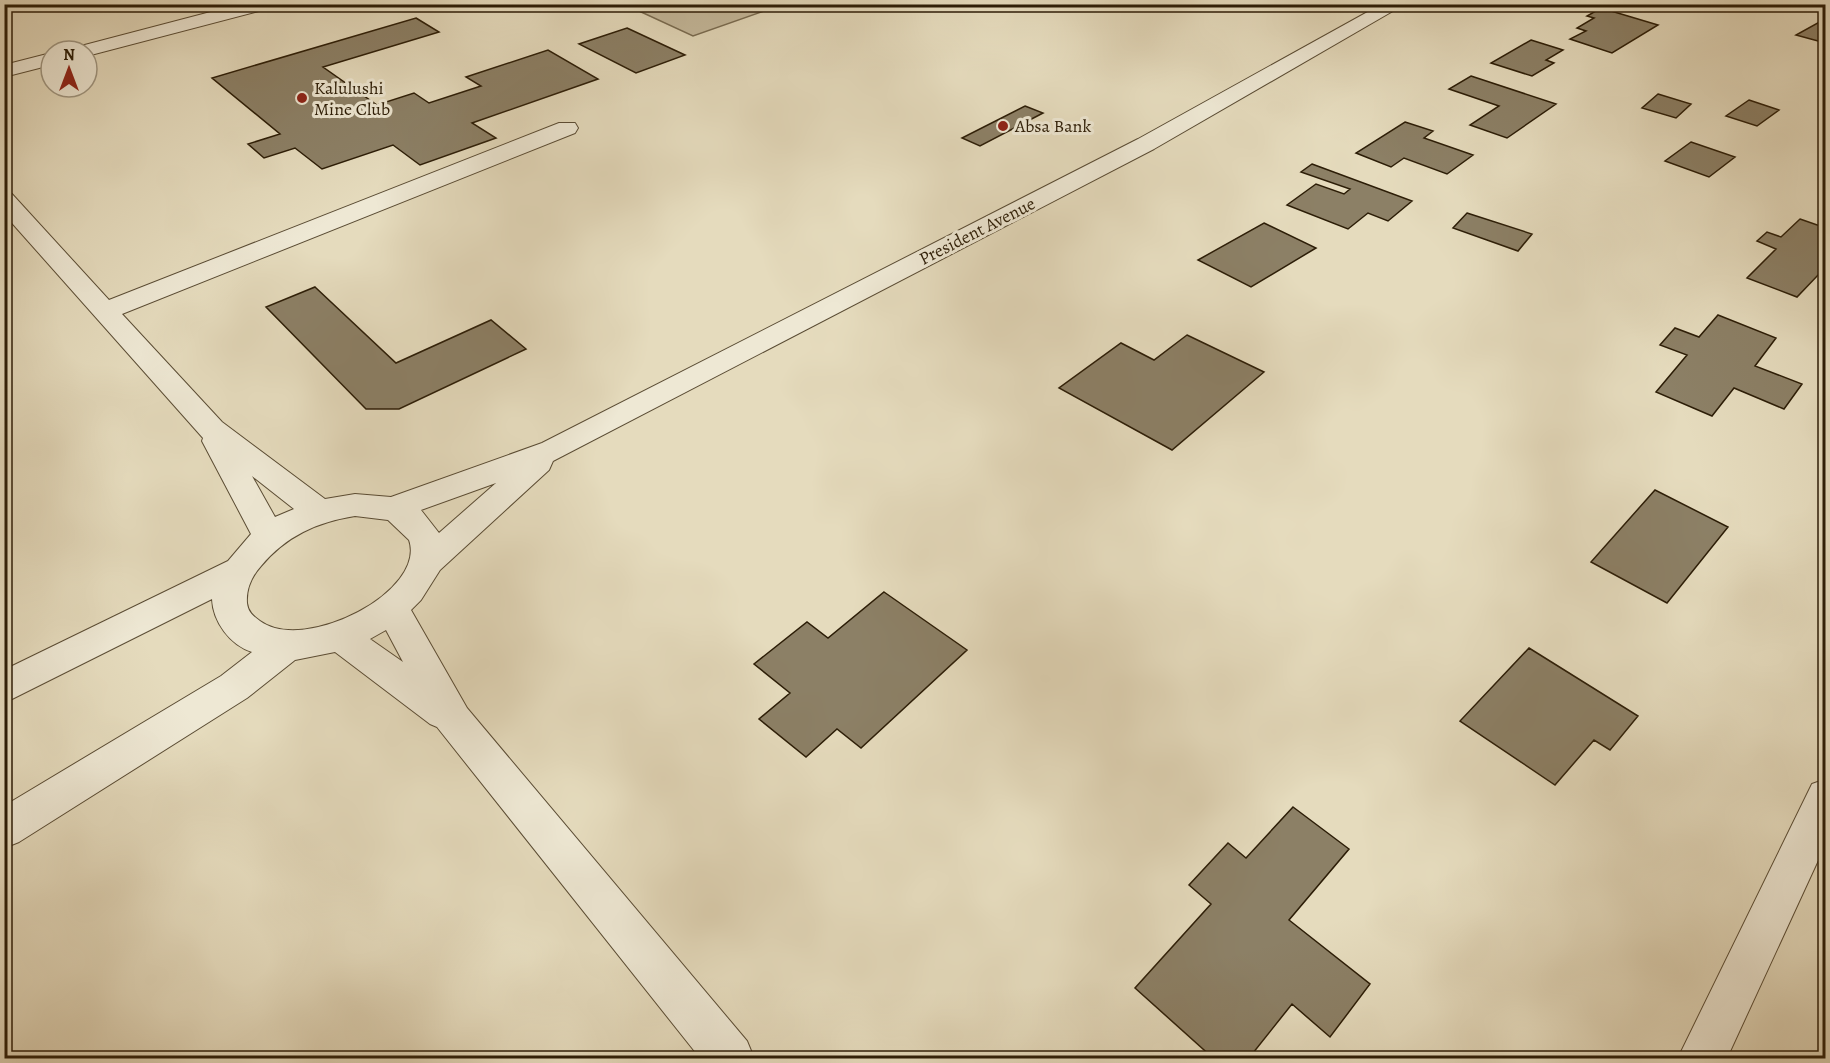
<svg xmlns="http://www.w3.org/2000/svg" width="1830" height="1063" viewBox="0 0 1830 1063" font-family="Alegreya,serif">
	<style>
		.green { fill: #c6bb9e; stroke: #796c52; stroke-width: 1.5 }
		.building { fill: #8c8066; stroke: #2c1d07; stroke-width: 1.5 }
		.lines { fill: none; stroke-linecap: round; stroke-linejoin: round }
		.minor-casing { stroke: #5a4c34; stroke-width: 2 }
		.minor { fill: #eee8d4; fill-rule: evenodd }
		.poi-dot { fill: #8f2418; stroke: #eee8d4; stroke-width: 2 }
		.labels { text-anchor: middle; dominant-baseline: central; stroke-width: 6; stroke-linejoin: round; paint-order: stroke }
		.far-poi-label { font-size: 18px; fill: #2c1d07; stroke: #eee8d4; text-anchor: start }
		.far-street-label { font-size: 18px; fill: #2c1d07; stroke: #eee8d4 }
	</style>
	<rect width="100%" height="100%" fill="#e5dbbd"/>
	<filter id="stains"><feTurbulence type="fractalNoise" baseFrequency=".00333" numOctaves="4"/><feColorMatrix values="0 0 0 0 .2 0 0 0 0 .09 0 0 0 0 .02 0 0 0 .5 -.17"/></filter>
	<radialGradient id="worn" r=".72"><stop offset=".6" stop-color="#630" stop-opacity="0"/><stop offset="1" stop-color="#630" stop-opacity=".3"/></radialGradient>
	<!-- green -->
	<path class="green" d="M626,5H781L693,36Z"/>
	<!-- building -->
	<path class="building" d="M1633,4H1691L1698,8L1677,11L1665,6L1644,10Z
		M1601,8L1658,25L1612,53L1570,39L1586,31L1577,28L1594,18L1587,16Z
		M416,18L439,32L323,67L377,105L414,93L429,103L481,86L466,77L548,50L598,79L472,123L496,138L420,165L393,145L322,169L295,148L264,158L248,144L280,134L212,78Z
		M1823,20L1826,21V40L1818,41L1796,35Z
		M627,28L685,55L636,73L579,44Z
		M1531,40L1563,50L1546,60L1554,63L1532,76L1491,63Z
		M1471,76L1556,104L1507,138L1470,125L1499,106L1449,89Z
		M1658,94L1691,104L1676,118L1642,108Z
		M1749,100L1779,110L1757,126L1726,116Z
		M1025,106L1043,113L980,146L962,138Z
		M1405,122L1433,131L1424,138L1473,155L1447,174L1404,158L1391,167L1356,153Z
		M1691,142L1735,157L1709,177L1665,161Z
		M1312,164L1412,201L1388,221L1368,213L1348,229L1287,205L1316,184L1344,194L1350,189L1301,172Z
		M1467,213L1532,234L1518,251L1453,228Z
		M1800,219L1826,228V276L1819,274L1797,297L1747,278L1776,249L1757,241L1767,232L1781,237Z
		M1264,223L1316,248L1251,287L1198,260Z
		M315,287L396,363L491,320L526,349L399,409H366L266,307Z
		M1718,315L1776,338L1755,366L1802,384L1784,409L1734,388L1712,416L1656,392L1687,355L1660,345L1675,328L1699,337Z
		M1187,335L1264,372L1172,450L1059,388L1121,343L1154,360Z
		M1655,490L1728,527L1667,603L1591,562Z
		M884,592L967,650L861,748L837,729L806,757L759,719L790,693L754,664L807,622L828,638Z
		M1529,648L1638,716L1610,750L1594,740L1555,785L1460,721Z
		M1293,807L1349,849L1289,920L1370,984L1330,1037L1292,1004L1249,1058H1213L1135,988L1211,904L1189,885L1228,843L1246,858Z"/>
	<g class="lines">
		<defs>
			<path id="minor" d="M241,4H273L270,8L87,56V51H74L77,47Z
				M1382,4H1405L1154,149L553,461L549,470L440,570L421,600L411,610L467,708L747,1041L754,1058H700L437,727L430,724L335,652L295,660L247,698L19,842L4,848V806L221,676L252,652C230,645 213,622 212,599L4,703V670L228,561L251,534L202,441L203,438L4,214V192L12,194L109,300L559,123H575L578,128L575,133L122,314L222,422L325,499L355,494L391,497L542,443L1138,139ZM252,476L294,509L275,517ZM496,483L439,533L421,510ZM355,516L388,520L409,540C427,591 305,654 260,621C253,616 248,612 247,603C246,589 252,576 261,566C286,536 317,522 355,516ZM386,630L403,662L370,639Z
				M51,53V65L4,77V65Z
				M1826,779V843L1727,1058H1678L1812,784Z"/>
		</defs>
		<!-- minor casing -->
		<use href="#minor" class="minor-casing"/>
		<!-- minor -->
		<use href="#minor" class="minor"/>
	</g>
	<!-- markers -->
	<g class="poi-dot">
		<circle cx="302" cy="98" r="6"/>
		<circle cx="1003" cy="126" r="6"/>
	</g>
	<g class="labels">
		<!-- far-poi labels -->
		<g class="far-poi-label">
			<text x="314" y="88">Kalulushi<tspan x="314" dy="21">Mine Club</tspan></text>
			<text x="1015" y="126">Absa Bank</text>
		</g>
		<!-- far-street labels -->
		<g class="far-street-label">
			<text transform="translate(977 231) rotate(-27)">President Avenue</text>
		</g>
	</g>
	<!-- margin -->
	<rect width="1830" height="1063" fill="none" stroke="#e5dbbd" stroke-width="24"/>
	<rect x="6" y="6" width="1818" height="1051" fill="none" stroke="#2c1d07" stroke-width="3"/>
	<rect x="12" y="12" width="1806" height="1039" fill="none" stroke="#2c1d07" stroke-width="1.5"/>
	<!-- north arrow -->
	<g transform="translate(69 69)"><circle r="28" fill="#eee8d4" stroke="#a09782" stroke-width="1.5"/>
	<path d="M0-4.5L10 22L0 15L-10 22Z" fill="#8f2418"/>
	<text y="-9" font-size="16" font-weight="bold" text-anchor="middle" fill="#2c1d07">N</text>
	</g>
	<rect width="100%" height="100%" filter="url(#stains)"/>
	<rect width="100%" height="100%" fill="url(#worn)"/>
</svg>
